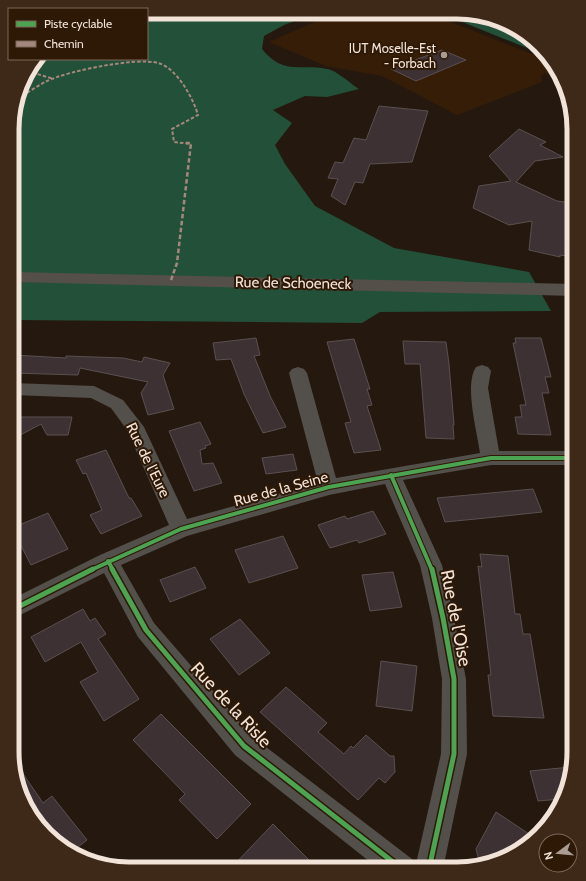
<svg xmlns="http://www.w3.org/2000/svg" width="586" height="881" viewBox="0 0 586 881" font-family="Cabin,sans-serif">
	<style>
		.built { fill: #361d07 }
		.forest { fill: #225038 }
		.building { fill: #3d3134; stroke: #5a5050 }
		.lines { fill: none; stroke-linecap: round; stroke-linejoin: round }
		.street { fill: #534f4a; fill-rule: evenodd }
		.secondary { fill: #554f4a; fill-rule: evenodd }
		.quiet-far1 { stroke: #a5887d; stroke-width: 2; stroke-dasharray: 3.5 2; stroke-linecap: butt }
		.quiet { stroke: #a5887d; stroke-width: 2.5; stroke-dasharray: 4.5 2.5; stroke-linecap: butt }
		.cycleway-far1-casing { stroke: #2e1806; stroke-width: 6 }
		.cycleway-casing { stroke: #2e1806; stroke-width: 8 }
		.cycleway-far1 { stroke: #4ca352; stroke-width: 4 }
		.cycleway { stroke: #4ca352; stroke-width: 5 }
		.poi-dot { fill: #aa9c92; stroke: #2e1806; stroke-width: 1.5 }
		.labels { text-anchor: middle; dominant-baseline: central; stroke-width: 4; stroke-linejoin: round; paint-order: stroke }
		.far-poi-label { font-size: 13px; fill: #f2e3d8; stroke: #2e1806; text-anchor: end }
		.street-label { font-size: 15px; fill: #f2e3d8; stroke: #2e1806 }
		.near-street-label { font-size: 18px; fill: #f2e3d8; stroke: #2e1806 }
		.rim { fill: none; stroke: #f2e3d8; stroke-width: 5 }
	</style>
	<rect width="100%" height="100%" fill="#25190f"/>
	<!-- built -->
	<path class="built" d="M335,13H428L547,60L563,81L545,73L541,76L542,82L457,115L382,76L326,66L269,42Z"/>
	<!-- forest -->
	<path class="forest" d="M147,12L316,13L284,25L264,36L262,49C284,76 300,63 327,69C336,70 351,84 359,89L327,97L305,96L273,110L292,123L275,145L285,164L315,206L394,248L529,272L551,311L380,312L362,323L13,320V113L28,71L37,59H147Z
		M440,13H473L528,36L542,54Z"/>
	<!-- building -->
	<path class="building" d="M442,50L466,60L416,81L391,69Z
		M379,106L428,111L412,162L370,164L363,183L355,182L345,205L331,196L338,179L328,178L335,162L343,163L354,138L366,140Z
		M519,129L546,142L540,145L563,157L535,161L516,182L557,201L574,203V257L560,255V257L529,250L532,221L509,225L473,208L479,186L511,181L489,156Z
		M256,338L260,355L254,356L271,398L286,427L263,433L244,394L231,359L216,360L213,343Z
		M515,338H541L551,377H545L549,393H542L551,435L518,434L515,417H522L520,405H526L513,343H516Z
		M354,339L370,389H367L372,405L367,406L381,450L354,453L345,423L351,422L327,342Z
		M403,341L446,342L449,364L454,425H453L454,439L426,438L420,364H405Z
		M13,355L66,358V356L123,358L142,362L144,357L170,363L163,375L174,409L148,415L141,393L148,382L80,368L78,375L13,373Z
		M13,417H72L68,435H47L41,424L13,439Z
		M200,422L211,444L205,446L206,448L200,450L202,464L213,463L222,483L194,491L169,431Z
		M106,450L129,498H131L142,516L101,534L90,515L102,510L86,473L83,474L76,460Z
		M293,454L297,470L266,474L262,458Z
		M533,489L542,512L486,518L445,522L437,498Z
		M373,511L386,534L359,543L357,540L330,548L318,525L345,516L347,519Z
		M48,513L68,549L31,565L12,528Z
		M283,536L298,568L249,583L235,550Z
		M480,554L508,556L515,614H520L523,634H530L544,718L493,716L488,675H491L478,566L482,567Z
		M195,567L206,588L170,602L160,580Z
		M393,572L402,607L370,611L362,575Z
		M83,609L90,621L95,618L106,634L98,639L139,699L104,721L80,682L98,672L81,642L45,662L31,637Z
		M240,619L270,653L239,675L210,639Z
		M381,661L417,666L412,711L376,706Z
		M286,687L327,723L318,732L344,754L351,746L353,748L366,735L390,756H394L395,772L385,783L379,778L358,800L260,712Z
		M161,714L251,804L217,839L179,800L185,794L133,740Z
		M13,759L43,803L52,796L87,840L73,851L58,845L21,797Z
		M571,767L561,799L538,801L530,771Z
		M496,812L532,836L502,860L480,864L476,849Z
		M273,824L318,869L231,868Z"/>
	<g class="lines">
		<!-- street -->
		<path class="street" d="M482,365L488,367L491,371L488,388L499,451H574V465H491L403,480L442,565L454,618L466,679L467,754L443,869H379L235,755L138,637L104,573L12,619V599L100,555L169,525L127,430L111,408L91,398L13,395V383L94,386L123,400L144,427L187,519L318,483L289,373L292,369L298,367L304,369L307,373L336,478L480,453C477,431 464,385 476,367ZM385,484L420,565L432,618L442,679L441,754L415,868L412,859L253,737L154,623L121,565L187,536L329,495Z"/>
		<!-- secondary -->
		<path class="secondary" d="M13,272L574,284V296L13,282Z"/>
		<!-- quiet-far1 -->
		<path class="quiet-far1" d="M27,71L54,79
			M18,99C27,93 37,86 47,81C68,71 136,57 158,63C177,68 193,98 198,115L172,129L174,142L191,144"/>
		<!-- quiet -->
		<path class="quiet" d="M171,280L177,263L191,143H186"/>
		<defs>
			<path id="cycleway-far1" d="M391,475L432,570
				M108,561L113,570
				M91,570L181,529L329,487L491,458H574"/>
			<path id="cycleway" d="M112,569L146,630L244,746L402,869
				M12,610L93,569
				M429,869L454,754V679L443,618L432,569"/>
		</defs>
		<!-- cycleway-far1 casing -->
		<use href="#cycleway-far1" class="cycleway-far1-casing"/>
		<!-- cycleway casing -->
		<use href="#cycleway" class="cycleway-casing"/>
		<!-- cycleway-far1 -->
		<use href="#cycleway-far1" class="cycleway-far1"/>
		<!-- cycleway -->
		<use href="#cycleway" class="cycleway"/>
	</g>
	<!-- markers -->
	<circle class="poi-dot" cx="444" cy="55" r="4"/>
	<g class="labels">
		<!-- far-poi labels -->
		<g class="far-poi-label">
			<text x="436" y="48">IUT Moselle-Est<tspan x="436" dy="15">- Forbach</tspan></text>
		</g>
		<!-- street labels -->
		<g class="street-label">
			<text transform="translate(293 283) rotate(1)">Rue de Schoeneck</text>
			<text transform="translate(148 460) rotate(64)">Rue de l'Eure</text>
			<text transform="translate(281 489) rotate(-15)">Rue de la Seine</text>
		</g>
		<!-- near-street labels -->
		<g class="near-street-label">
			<text transform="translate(456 618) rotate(79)">Rue de l'Oise</text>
			<text transform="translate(231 705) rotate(47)">Rue de la Risle</text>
		</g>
	</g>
	<!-- crop -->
	<path d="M0 0H586V881H0ZM129 19H457A110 110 0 0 1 567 129V752A110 110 0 0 1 457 862H129A110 110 0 0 1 19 752V129A110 110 0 0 1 129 19Z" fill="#3e2817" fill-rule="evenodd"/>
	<path class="rim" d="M129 19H457A110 110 0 0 1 567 129V752A110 110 0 0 1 457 862H129A110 110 0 0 1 19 752V129A110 110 0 0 1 129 19Z"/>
	<!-- legend -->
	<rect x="8" y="8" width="140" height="52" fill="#2e1806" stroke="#7c695a"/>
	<rect x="16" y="21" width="20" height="6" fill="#4ca352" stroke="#7c695a"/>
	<text x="44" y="28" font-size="12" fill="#f2e3d8">Piste cyclable</text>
	<rect x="16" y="41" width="20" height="6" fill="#a5887d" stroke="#7c695a"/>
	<text x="44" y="48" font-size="12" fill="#f2e3d8">Chemin</text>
	<!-- north arrow -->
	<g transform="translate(558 853) rotate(254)"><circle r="19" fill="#2e1806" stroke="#7c695a"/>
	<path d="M0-3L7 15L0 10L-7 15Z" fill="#aa9c92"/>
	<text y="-6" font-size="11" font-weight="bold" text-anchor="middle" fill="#f2e3d8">N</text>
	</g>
</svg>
